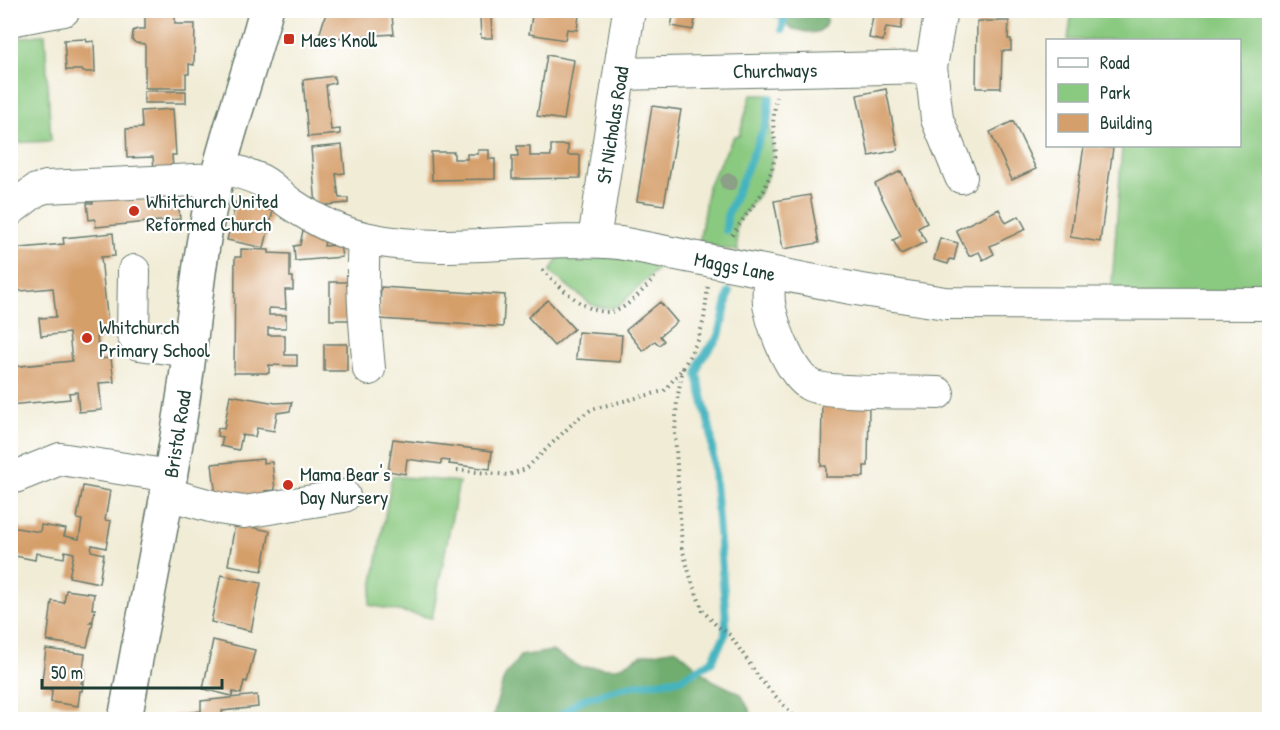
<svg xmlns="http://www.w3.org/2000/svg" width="1280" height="730" viewBox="0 0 1280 730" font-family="'Patrick Hand',sans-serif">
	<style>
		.green { fill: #8ac980; stroke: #54835a; stroke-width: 1.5 }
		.forest { fill: #6fad6e; stroke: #477551; stroke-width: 1.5 }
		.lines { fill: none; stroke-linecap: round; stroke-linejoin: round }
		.stream { stroke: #45b4bf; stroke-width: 8 }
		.building { fill: #d59f6b }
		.minor-casing { stroke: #687a6d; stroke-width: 34 }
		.highway-casing { stroke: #687a6d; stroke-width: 36 }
		.path { stroke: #687a6d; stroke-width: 4; stroke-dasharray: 1.5 4.5; stroke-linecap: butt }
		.minor { stroke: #fff; stroke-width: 32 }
		.highway { stroke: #fff; stroke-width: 33 }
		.tree { fill: #8c9f87 }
		.poi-dot { fill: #c8321e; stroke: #fff; stroke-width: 2 }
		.labels { text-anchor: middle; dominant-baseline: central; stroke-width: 4.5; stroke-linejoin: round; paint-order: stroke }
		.poi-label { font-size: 20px; fill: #1f3d34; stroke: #fff; text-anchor: start }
		.street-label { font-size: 20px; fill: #1f3d34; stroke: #fff }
	</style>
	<rect width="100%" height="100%" fill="#fff"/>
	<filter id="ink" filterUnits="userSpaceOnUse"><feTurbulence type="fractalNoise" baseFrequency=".0167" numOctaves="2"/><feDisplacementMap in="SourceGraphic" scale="12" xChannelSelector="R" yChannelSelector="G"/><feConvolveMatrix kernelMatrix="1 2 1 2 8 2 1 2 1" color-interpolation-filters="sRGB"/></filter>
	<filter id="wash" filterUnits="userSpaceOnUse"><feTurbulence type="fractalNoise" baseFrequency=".008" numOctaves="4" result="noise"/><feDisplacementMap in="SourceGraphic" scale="24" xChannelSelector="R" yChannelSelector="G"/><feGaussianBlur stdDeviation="1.35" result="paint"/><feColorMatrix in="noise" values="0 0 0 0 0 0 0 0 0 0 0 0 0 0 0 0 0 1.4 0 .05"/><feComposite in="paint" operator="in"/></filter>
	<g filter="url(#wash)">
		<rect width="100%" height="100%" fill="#f1ecd6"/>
		<!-- green -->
		<path class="green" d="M1072,11H1269V296L1111,298L1122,148L1112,146H1240V40H1068Z
			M45,34L51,141L11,143V39Z
			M751,95H773L770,130L773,151L770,170L759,194L736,225L738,251L699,244L708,186L734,136H739Z
			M559,256L668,259L619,306L606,308L592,305L550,272Z
			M392,476L459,482L432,618L369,605Z"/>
		<!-- forest -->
		<path class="forest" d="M768,11H825C830,24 822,35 807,32C801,31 798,29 792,29L779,18L768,13Z
			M676,649L712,680L741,694L754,719H492L504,678L520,656L552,651L580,667L618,668L642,655Z"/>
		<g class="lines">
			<!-- stream -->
			<path class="stream" d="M782,29L786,10
				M726,230L727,216L767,121L770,98
				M554,720L581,700L628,686L681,679L712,661L725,635L726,619L711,433L697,375L700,361L719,336L729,292"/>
		</g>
		<g id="blocks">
			<!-- building -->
			<path class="building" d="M327,10H402V16H392L394,34L318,39Z
				M533,10H576V15H579L577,30L567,29L565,40L529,34Z
				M666,10H697L693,30L671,26L674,13Z
				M874,10H904L901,29L886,27L883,41L869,38Z
				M145,12L175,13V24H195L194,65L189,64V74H186V88H145V44L136,43L132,40L133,31L137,29H145Z
				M491,16L492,38H481L480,17Z
				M977,21H1009L1008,39H1011V51H1002L1001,88H976Z
				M86,39L87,42L94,41L95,72H83L82,70H66L64,40Z
				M547,55L574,60L564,120L537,116Z
				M334,76L335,83L326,85L331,130L340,129V134L308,137L303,80Z
				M886,89L898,150L869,156L857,95Z
				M144,91H186V103H144Z
				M652,106L681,110L664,205L637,201Z
				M173,109L176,155H172L173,169L154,170L153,157L127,158L126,129L142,128L141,111Z
				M1013,121L1036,169L1012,180L990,132Z
				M342,145L345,173L336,174L339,198H348V203L316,206L311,148Z
				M551,145H568V155H580V178L512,179V156H518L517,146H530V156H551Z
				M1084,146L1113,148L1100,242L1070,237Z
				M478,150H489V159H495V179L432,180L431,152H454V159H467V154H478Z
				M901,171L927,223L918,228L926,242L901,254L893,240L901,236L875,184Z
				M174,189L175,198H178L180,219L96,227L95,219L89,220L87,203H93L92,192Z
				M810,195L819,243L783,249L774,201Z
				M236,202L273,211L264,248L227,240Z
				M999,209L1006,223L1019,216L1026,229L990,246L994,254L983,260L979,252L969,256L956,230Z
				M304,225L326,233L324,246L340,245L342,257L295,261L294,246L300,245Z
				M113,233L115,256L101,257L109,335L97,336L99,359L111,358L114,382L99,383L102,410L79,412L77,392L69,393L70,399L10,405V367L72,361L69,333L41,336L39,318L56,317L53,288L10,292V249L64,244L63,238Z
				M940,238L958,243L954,260L950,259L948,264L934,260Z
				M241,249L269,250V253L290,254V277H293V290H285L286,309L269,308V315H286V328H268V335H285V355H297V366L269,365V373H234L235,257H241Z
				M330,282H352V320H330Z
				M381,287L505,295L503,327L379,319Z
				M548,300L574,329L554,346L528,317Z
				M660,302L677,322L660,336L664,341L659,345L655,341L643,351L626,330Z
				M578,332L622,335L620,362L576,359Z
				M324,344H347V371H324Z
				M230,395L276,403L292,402L290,411L277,413L274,431L257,428L255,437L242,435L239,450L221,446L223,437L217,436L218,428L224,429Z
				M822,403H869L868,466H864V477H826V466H821Z
				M393,439L492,451L490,469L449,464L450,461L441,460V464L407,459L405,474L388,471Z
				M263,459V463L272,462L275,490L265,491L266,497H216L212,464Z
				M83,486L110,491L105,520L111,521L106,548L92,545L91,551L104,554L99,583L69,577L74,553L65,551L64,558L36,553L35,560L10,555V527L40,532L41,525L66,529L64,536L79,539L82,520L77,519Z
				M235,524L270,531L262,571L228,565Z
				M221,575L261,583L251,631L211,622Z
				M66,590L94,594L92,609H95L93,620L90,622H93L87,647L47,641L52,601L64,603Z
				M213,640L255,650L247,682L244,681L241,694L233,692L232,696L203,689Z
				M46,649L85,654L83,669H85L84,681H82L81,683H83L82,691H80L78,706L51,702L52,690L41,689Z
				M257,695L258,707L222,711L223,720H173L172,715L201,711V701Z"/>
		</g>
	</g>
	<g filter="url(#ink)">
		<use href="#blocks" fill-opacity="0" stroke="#687a6d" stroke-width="1.5"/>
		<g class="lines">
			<defs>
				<path id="minor" d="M10,20L64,10
					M931,67L937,119L961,177
					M620,74L931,67L941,10
					M220,166C233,171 249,174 262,181C273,187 281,197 291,204C312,218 340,233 365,238C449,257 536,235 620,243L856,289L945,303L1270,304
					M10,210L36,190L46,187L216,179
					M364,238C361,282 365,325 369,369
					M594,240L629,10
					M134,271L133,335L139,344L189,351
					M770,272C769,284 767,297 770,309C775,331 790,373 810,385C825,394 915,392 938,393
					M10,479L60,459L171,476
					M167,494L218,508L244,512L344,496"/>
				<path id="highway" d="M125,720C143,615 166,511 182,406C193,338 196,270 211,203C225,137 249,75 266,10"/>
			</defs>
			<!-- minor casing -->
			<use href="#minor" class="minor-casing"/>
			<!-- highway casing -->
			<use href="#highway" class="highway-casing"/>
			<!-- path -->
			<path class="path" d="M732,235L764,190L771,172L776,154L773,122L776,97
				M542,270C561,286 587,318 615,311C627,308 646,287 655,278
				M683,368L677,400L675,433L682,548L692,582L703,611L717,626L730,635L760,679L797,720
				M457,470L508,475L526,469L576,420L592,409L664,391L683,368L698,340L704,319L708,286"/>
			<!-- minor -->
			<use href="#minor" class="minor"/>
			<!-- highway -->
			<use href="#highway" class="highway"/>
		</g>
		<!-- trees -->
		<circle class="tree" cx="729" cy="182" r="9"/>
	</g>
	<!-- markers -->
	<g class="poi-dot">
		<rect x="283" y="33" width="12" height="12" rx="3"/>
		<circle cx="134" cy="211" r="6"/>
		<circle cx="87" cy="338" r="6"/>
		<circle cx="288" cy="485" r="6"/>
	</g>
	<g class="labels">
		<!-- poi labels -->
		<g class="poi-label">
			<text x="301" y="39">Maes Knoll</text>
			<text x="146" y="200">Whitchurch United<tspan x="146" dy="23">Reformed Church</tspan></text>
			<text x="99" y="326">Whitchurch<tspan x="99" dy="23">Primary School</tspan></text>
			<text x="300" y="473">Mama Bear's<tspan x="300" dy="23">Day Nursery</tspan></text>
		</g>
		<!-- street labels -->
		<g class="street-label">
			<text transform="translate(775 70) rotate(-1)">Churchways</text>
			<text transform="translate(612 125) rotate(-81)">St Nicholas Road</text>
			<text transform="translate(735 266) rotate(11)">Maggs Lane</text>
			<text transform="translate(177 434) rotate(-81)">Bristol Road</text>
		</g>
	</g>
	<!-- margin -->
	<rect width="1280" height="730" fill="none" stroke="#fff" stroke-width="36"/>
	<!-- legend -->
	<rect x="1046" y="39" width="195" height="108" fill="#ffffff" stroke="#a5b1ae" stroke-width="1.5"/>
	<rect x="1058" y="58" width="30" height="9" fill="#ffffff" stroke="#a5b1ae" stroke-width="1.5"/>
	<text x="1100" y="69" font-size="18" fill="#1f3d34">Road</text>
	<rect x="1058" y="84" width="30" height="18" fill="#8ac980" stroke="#a5b1ae" stroke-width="1.5"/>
	<text x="1100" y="99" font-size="18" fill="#1f3d34">Park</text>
	<rect x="1058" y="114" width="30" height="18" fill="#d59f6b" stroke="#a5b1ae" stroke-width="1.5"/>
	<text x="1100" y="129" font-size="18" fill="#1f3d34">Building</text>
	<!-- scale -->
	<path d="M42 679v9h180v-9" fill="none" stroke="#1f3d34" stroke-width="3"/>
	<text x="51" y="679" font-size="18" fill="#1f3d34" stroke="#ffffff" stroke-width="4.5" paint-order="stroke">50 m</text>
</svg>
